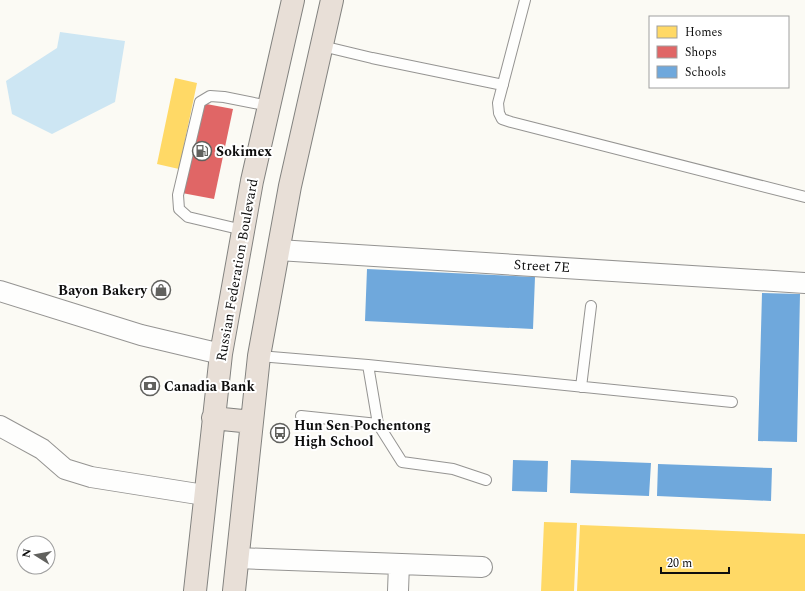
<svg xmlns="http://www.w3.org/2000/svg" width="805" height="591" viewBox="0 0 805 591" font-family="Spectral,serif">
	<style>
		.water { fill: #cde6f3 }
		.homes { fill: #ffd966 }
		.shops { fill: #e06666 }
		.schools { fill: #6fa8dc }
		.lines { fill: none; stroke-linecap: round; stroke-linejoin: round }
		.lane-casing { stroke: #959492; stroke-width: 12 }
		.street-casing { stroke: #959492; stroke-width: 22 }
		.highway-casing { stroke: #82827f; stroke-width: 24 }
		.lane { stroke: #fefefd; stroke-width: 10 }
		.street { stroke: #fefefd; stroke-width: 20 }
		.highway { stroke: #e8dfd7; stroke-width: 22 }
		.labels { text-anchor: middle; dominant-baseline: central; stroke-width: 4; stroke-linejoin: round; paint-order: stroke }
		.poi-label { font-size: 14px; font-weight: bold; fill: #0e0e0e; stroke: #fff; text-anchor: start }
		.street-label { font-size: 14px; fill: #0e0e0e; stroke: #fff }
	</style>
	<rect width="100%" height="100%" fill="#fbfaf4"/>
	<!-- water -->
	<path class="water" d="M60,32L125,41L115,102L52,134L12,114L6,81L57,48Z"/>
	<!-- homes -->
	<path class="homes" d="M175,78L197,83L179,169L157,164Z
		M544,522L577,523L574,591H541Z
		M580,525L805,534V591H577Z"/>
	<!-- shops -->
	<path class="shops" d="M201,103L233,109L214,199L182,193Z"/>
	<!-- schools -->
	<path class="schools" d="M367,269L535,277L533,329L365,321Z
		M762,293L800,294L797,442L758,441Z
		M513,460L548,461L547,492L512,491Z
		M571,460L651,463L649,496L570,493Z
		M658,464L772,468L771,501L657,496Z"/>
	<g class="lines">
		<defs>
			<path id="lane" d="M525,0L498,103L499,113L502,119L511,122L805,197
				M322,46L372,58L503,85
				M243,230L188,217L179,209L178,195L200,102L210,96L224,97L269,106
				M259,356L368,365L732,402
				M368,365L378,424L402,462L453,469L486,480
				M581,387L591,306
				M301,416L378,424"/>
			<path id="street" d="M278,250L805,283
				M0,291L141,335L221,354
				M0,426L42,449L65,469L91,477L204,495
				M237,558L482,567
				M398,591L399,564"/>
			<path id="highway" d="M213,418L252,422
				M195,591L221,354L252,181L293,0
				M234,591L259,356L290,186L332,0"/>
		</defs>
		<!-- lane casing -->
		<use href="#lane" class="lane-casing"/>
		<!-- street casing -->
		<use href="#street" class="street-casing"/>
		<!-- highway casing -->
		<use href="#highway" class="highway-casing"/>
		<!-- lane -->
		<use href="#lane" class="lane"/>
		<!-- street -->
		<use href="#street" class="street"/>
		<!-- highway -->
		<use href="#highway" class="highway"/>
	</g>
	<!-- icons -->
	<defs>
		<symbol id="fuel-ring" viewBox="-11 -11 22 22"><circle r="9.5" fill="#fff" stroke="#61615e" stroke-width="1.5"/><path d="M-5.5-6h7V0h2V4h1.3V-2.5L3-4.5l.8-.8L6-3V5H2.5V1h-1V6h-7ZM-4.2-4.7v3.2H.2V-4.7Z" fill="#61615e"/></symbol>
		<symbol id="shop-ring" viewBox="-11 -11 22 22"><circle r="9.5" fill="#fff" stroke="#61615e" stroke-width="1.5"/><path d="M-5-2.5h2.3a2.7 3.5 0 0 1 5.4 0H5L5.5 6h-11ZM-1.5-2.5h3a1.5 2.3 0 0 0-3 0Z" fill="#61615e"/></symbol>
		<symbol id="bank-ring" viewBox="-11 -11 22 22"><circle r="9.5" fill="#fff" stroke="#61615e" stroke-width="1.5"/><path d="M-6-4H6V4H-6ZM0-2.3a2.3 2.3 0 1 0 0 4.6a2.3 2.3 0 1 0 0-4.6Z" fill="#61615e"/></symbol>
		<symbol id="bus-ring" viewBox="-11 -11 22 22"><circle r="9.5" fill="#fff" stroke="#61615e" stroke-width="1.5"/><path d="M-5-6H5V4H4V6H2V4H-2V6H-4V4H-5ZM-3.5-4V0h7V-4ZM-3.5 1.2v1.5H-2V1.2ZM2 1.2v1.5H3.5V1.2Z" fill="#61615e"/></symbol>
	</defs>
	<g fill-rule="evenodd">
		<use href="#fuel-ring" x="191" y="140" width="22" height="22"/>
		<use href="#shop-ring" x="150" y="279" width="22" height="22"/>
		<use href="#bank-ring" x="139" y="375" width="22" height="22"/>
		<use href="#bus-ring" x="269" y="422" width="22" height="22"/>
	</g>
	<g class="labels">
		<!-- poi labels -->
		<g class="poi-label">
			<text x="216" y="151">Sokimex</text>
			<text x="147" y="290" text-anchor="end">Bayon Bakery</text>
			<text x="164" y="386">Canadia Bank</text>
			<text x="294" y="425">Hun Sen Pochentong<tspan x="294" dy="16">High School</tspan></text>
		</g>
		<!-- street labels -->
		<g class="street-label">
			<text transform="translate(542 266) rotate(3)">Street 7E</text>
			<text transform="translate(237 270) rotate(-80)">Russian Federation Boulevard</text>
		</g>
	</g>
	<!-- legend -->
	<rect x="649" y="16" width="140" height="72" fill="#ffffff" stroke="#9f9f9f"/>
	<rect x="657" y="26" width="20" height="12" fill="#ffd966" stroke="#9f9f9f"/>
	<text x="685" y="36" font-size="12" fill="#0e0e0e">Homes</text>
	<rect x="657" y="46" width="20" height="12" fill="#e06666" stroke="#9f9f9f"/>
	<text x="685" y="56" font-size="12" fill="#0e0e0e">Shops</text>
	<rect x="657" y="66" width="20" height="12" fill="#6fa8dc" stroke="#9f9f9f"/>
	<text x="685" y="76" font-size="12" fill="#0e0e0e">Schools</text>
	<!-- north arrow -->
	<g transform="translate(36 555) rotate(281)"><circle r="19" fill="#ffffff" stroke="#9f9f9f"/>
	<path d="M0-3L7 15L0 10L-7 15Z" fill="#61615e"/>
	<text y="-6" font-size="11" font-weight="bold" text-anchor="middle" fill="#0e0e0e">N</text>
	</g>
	<!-- scale -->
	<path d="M661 567v6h68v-6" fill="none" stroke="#0e0e0e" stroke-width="2"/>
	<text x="667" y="567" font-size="12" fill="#0e0e0e" stroke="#ffffff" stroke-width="3" paint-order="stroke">20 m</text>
</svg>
